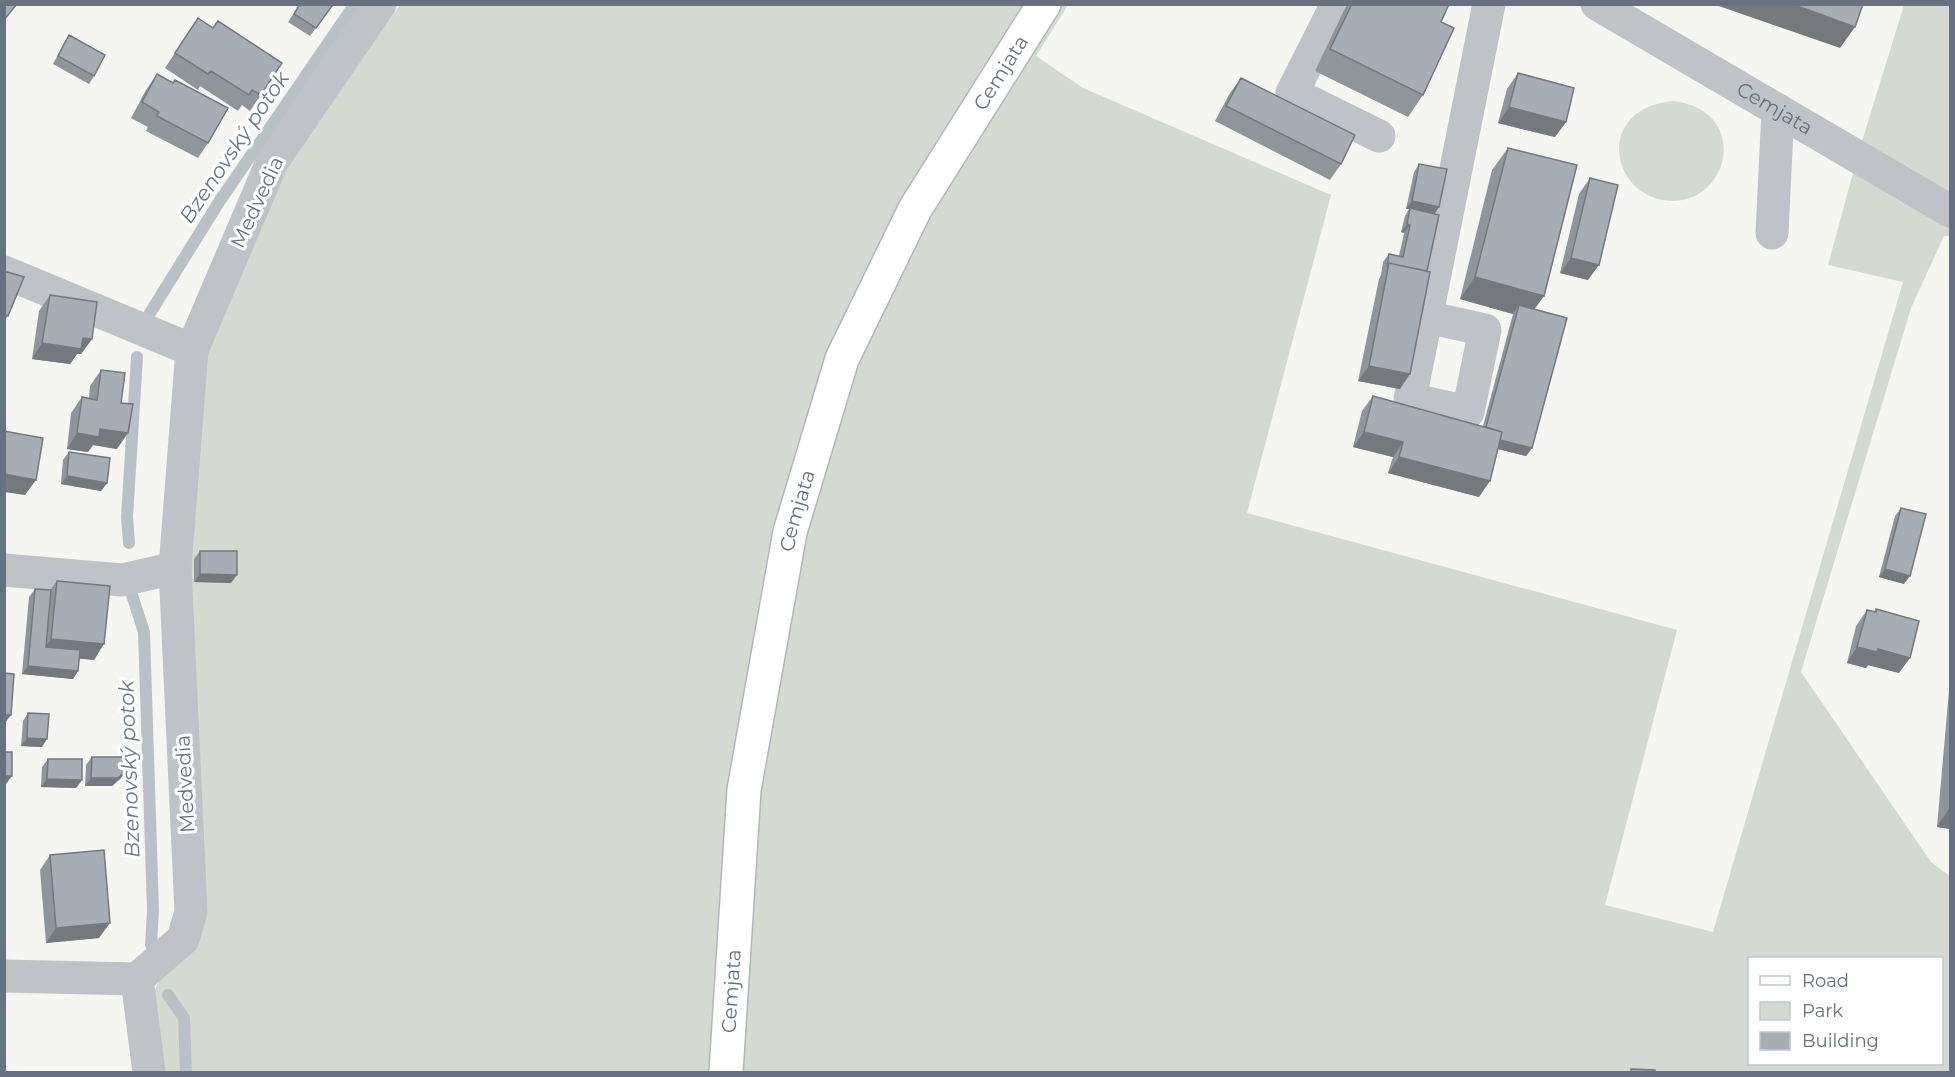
<svg xmlns="http://www.w3.org/2000/svg" width="1955" height="1077" viewBox="0 0 1955 1077" font-family="Montserrat,sans-serif">
	<style>
		.green { fill: #d4dad2; fill-rule: evenodd }
		.lines { fill: none; stroke-linecap: round; stroke-linejoin: round }
		.stream { stroke: #bac1c6; stroke-width: 12 }
		.major-casing { stroke: #b3b5ba; stroke-width: 36 }
		.minor { stroke: #bfc2c6; stroke-width: 33 }
		.major { stroke: #fff; stroke-width: 33 }
		.wall { fill: #90959b }
		.shaded-wall { fill: #75797e }
		.building { fill: #a7adb4; stroke: #75797e; stroke-width: 1.5 }
		.labels { text-anchor: middle; dominant-baseline: central; stroke-width: 6; stroke-linejoin: round; paint-order: stroke }
		.street-label { font-size: 20px; fill: #677180; stroke: #fff }
		.water-label { font-size: 21px; font-style: italic; fill: #697884; stroke: #fff }
	</style>
	<rect width="100%" height="100%" fill="#f5f5f2"/>
	<!-- green -->
	<path class="green" d="M400,5H1068L1036,56L1083,88L1331,195L1247,513L1677,630L1605,905L1713,932L1903,282L1828,265L1859,151L1904,5H1950V236H1944L1911,308L1801,672L1931,862L1950,876V1072H155L146,1007L180,940L175,401L245,214ZM1750,958H1942V1064H1750Z
		M1674,101C1750,111 1730,200 1674,201C1609,201 1593,107 1674,101Z"/>
	<g class="lines">
		<!-- stream -->
		<path class="stream" d="M150,313L219,202L355,4
			M129,543L127,517L137,357
			M132,595L144,632L153,910L151,945
			M168,995L184,1018L186,1072"/>
		<defs>
			<g id="major">
				<path id="s2" d="M726,1072L744,790L790,532L842,359L915,209L1044,4"/>
			</g>
		</defs>
		<!-- major casing -->
		<use href="#major" class="major-casing"/>
		<!-- minor -->
		<g class="minor">
			<path d="M1337,4L1292,93L1379,136"/>
			<path id="s1" d="M1597,4L1950,211"/>
			<path d="M1772,233L1778,110"/>
			<path d="M4,272L192,350"/>
			<path d="M1427,317L1485,330L1468,412L1410,399L1489,4"/>
			<path d="M4,570L122,580L175,568"/>
			<path d="M4,976L137,979L183,939L191,912L175,568L192,350L272,162L380,4"/>
			<path d="M137,979L149,1072"/>
		</g>
		<!-- major -->
		<use href="#major" class="major"/>
	</g>
	<!-- wall -->
	<path class="wall" d="M300,4L332,6L310,36L288,22Z
		M1347,4H1449L1441,22L1423,95L1408,117L1315,71Z
		M198,18L261,95L250,111L242,105L238,111L200,86L198,90L165,68Z
		M69,35L94,76L89,84L53,64L64,43Z
		M1518,73L1566,122L1555,137L1498,123L1507,89Z
		M157,74L208,143L198,158L146,131L148,127L131,118L146,90Z
		M1241,78L1341,164L1330,180L1215,121L1230,93Z
		M1508,148L1544,296L1534,309L1532,448L1526,456L1498,449L1479,497L1388,473L1393,457L1353,447L1362,411L1373,396L1483,426L1513,314L1460,299L1492,170Z
		M1419,164L1434,214L1400,389L1358,381L1379,279L1381,275L1383,262L1389,254L1399,256L1404,233L1401,232L1405,216L1409,209H1406L1414,172Z
		M1590,178L1588,280L1560,273L1579,194Z
		M4,271L8,316L4,321Z
		M50,295L92,339L81,354H77L70,364L32,359L39,311Z
		M101,370L121,403L117,449L93,445L88,452L67,449L71,413L82,397L89,398L90,386Z
		M69,452L107,483L101,491L61,484L63,460Z
		M1901,508L1904,584L1879,577L1895,516Z
		M200,551L231,583L194,582V559Z
		M57,581L94,660L79,658L78,671L73,679L22,674L29,597L35,589L50,590Z
		M1876,609L1899,673L1868,665L1866,668L1847,663L1856,626L1867,610L1874,612Z
		M1950,679V829L1937,827Z
		M28,713L42,747L21,746L23,721Z
		M92,757L121,778L112,786H85L86,765Z
		M48,759L82,780L76,788L41,787L42,767Z
		M50,855L99,938L46,943L40,870Z"/>
	<!-- shaded-wall -->
	<path class="shaded-wall" d="M1713,4H1792L1855,27L1840,48Z
		M1509,107L1566,122L1555,137L1498,123Z
		M1412,201L1439,207L1434,215L1410,208L1409,209H1406Z
		M1407,224L1410,225L1404,233L1401,232Z
		M1571,258L1599,265L1588,280L1560,273Z
		M1475,277L1544,296L1528,318L1519,305L1513,314L1460,299Z
		M83,338L92,339L81,354H77L70,364L32,359L42,343Z
		M1369,366L1410,374L1400,389L1358,381Z
		M100,429L128,433L117,449L93,445L88,452L67,449L77,433Z
		M1364,432L1403,442L1393,457L1353,447Z
		M1484,436L1532,448L1526,456L1478,444Z
		M1399,457L1490,481L1479,497L1388,473Z
		M4,474L36,480L25,495L4,492Z
		M67,476L107,483L101,491L61,484Z
		M1885,569L1910,576L1904,584L1879,577Z
		M200,574L237,575L231,583L194,582Z
		M51,639L104,644L94,660L40,655Z
		M1857,647L1878,649L1910,658L1899,673L1868,665L1866,668L1847,663Z
		M28,666L78,671L73,679L22,674Z
		M4,715H11L4,724Z
		M27,738L47,739L42,747L21,746Z
		M127,770L121,778L112,786H85L91,778Z
		M4,776H12L6,784H4Z
		M47,779L82,780L76,788L41,787Z
		M1950,807V829L1937,827Z
		M110,923L99,938L46,943L56,928Z"/>
	<!-- building -->
	<path class="building" d="M4,4H17L4,20Z
		M300,4H331L332,6L316,28L294,14Z
		M1352,4H1449L1441,22L1454,28L1423,95L1330,49Z
		M1792,4H1863L1855,27Z
		M198,18L213,28L218,21L282,63L261,95L252,90L249,95L211,71L208,74L175,53Z
		M69,35L105,55L94,76L58,56Z
		M1518,73L1574,88L1566,122L1509,107Z
		M157,74L173,83L175,80L228,108L208,143L157,116L159,112L142,102Z
		M1241,78L1355,135L1341,164L1226,106Z
		M1508,148L1577,165L1544,296L1475,277Z
		M1419,164L1447,169L1439,207L1412,201Z
		M1590,178L1618,185L1599,265L1571,258Z
		M1410,208L1439,215L1427,271L1389,263L1387,267L1389,254L1403,257L1410,225L1407,224Z
		M1389,263L1430,272L1410,374L1369,366Z
		M4,271L24,277L8,316L4,314Z
		M50,295L97,302L92,339L83,338L81,349L42,343Z
		M1519,305L1567,318L1532,448L1500,440L1502,432L1486,427Z
		M101,370L125,373L121,403L133,404L128,433L100,429L99,437L77,433L82,397L97,400Z
		M1373,396L1502,432L1490,481L1399,457L1403,442L1364,432Z
		M4,431L43,438L36,480L4,474Z
		M69,452L110,458L107,483L67,476Z
		M1901,508L1926,514L1910,576L1885,569Z
		M200,551H237V575L200,574Z
		M57,581L110,586L104,644L51,639Z
		M35,589L51,590L46,647L80,650L78,671L28,666Z
		M1876,609L1919,621L1910,658L1878,649L1877,652L1857,647L1867,610L1876,612Z
		M4,673L14,674L11,715H4Z
		M28,713L49,714L47,739L27,738Z
		M4,752H12V776H4Z
		M92,757H127V770L118,778H91Z
		M48,759H82V780L47,779Z
		M104,850L110,923L56,928L50,855Z
		M1631,1069L1655,1070V1072H1631Z"/>
	<g class="labels">
		<!-- street labels -->
		<g class="street-label">
			<text stroke="none"><textPath href="#s2" startOffset="1053">Cemjata</textPath></text>
			<text stroke="none"><textPath href="#s1" startOffset="206">Cemjata</textPath></text>
			<text transform="translate(257 202) rotate(-65)">Medvedia</text>
			<text stroke="none"><textPath href="#s2" startOffset="567">Cemjata</textPath></text>
			<text transform="translate(185 784) rotate(-93)">Medvedia</text>
			<text stroke="none"><textPath href="#s2" startOffset="81">Cemjata</textPath></text>
		</g>
		<!-- water labels -->
		<g class="water-label">
			<text transform="translate(234 147) rotate(-56)">Bzenovský potok</text>
			<text transform="translate(129 769) rotate(-92)">Bzenovský potok</text>
		</g>
	</g>
	<!-- border -->
	<rect width="1955" height="1077" fill="none" stroke="#677180" stroke-width="12"/>
	<!-- legend -->
	<rect x="1748" y="957" width="195" height="108" fill="#ffffff" stroke="#c2c6cc" stroke-width="1.5"/>
	<rect x="1760" y="976" width="30" height="9" fill="#ffffff" stroke="#c2c6cc" stroke-width="1.5"/>
	<text x="1802" y="987" font-size="18" fill="#677180">Road</text>
	<rect x="1760" y="1002" width="30" height="18" fill="#d4dad2" stroke="#c2c6cc" stroke-width="1.5"/>
	<text x="1802" y="1017" font-size="18" fill="#677180">Park</text>
	<rect x="1760" y="1032" width="30" height="18" fill="#a7adb4" stroke="#c2c6cc" stroke-width="1.5"/>
	<text x="1802" y="1047" font-size="18" fill="#677180">Building</text>
</svg>
